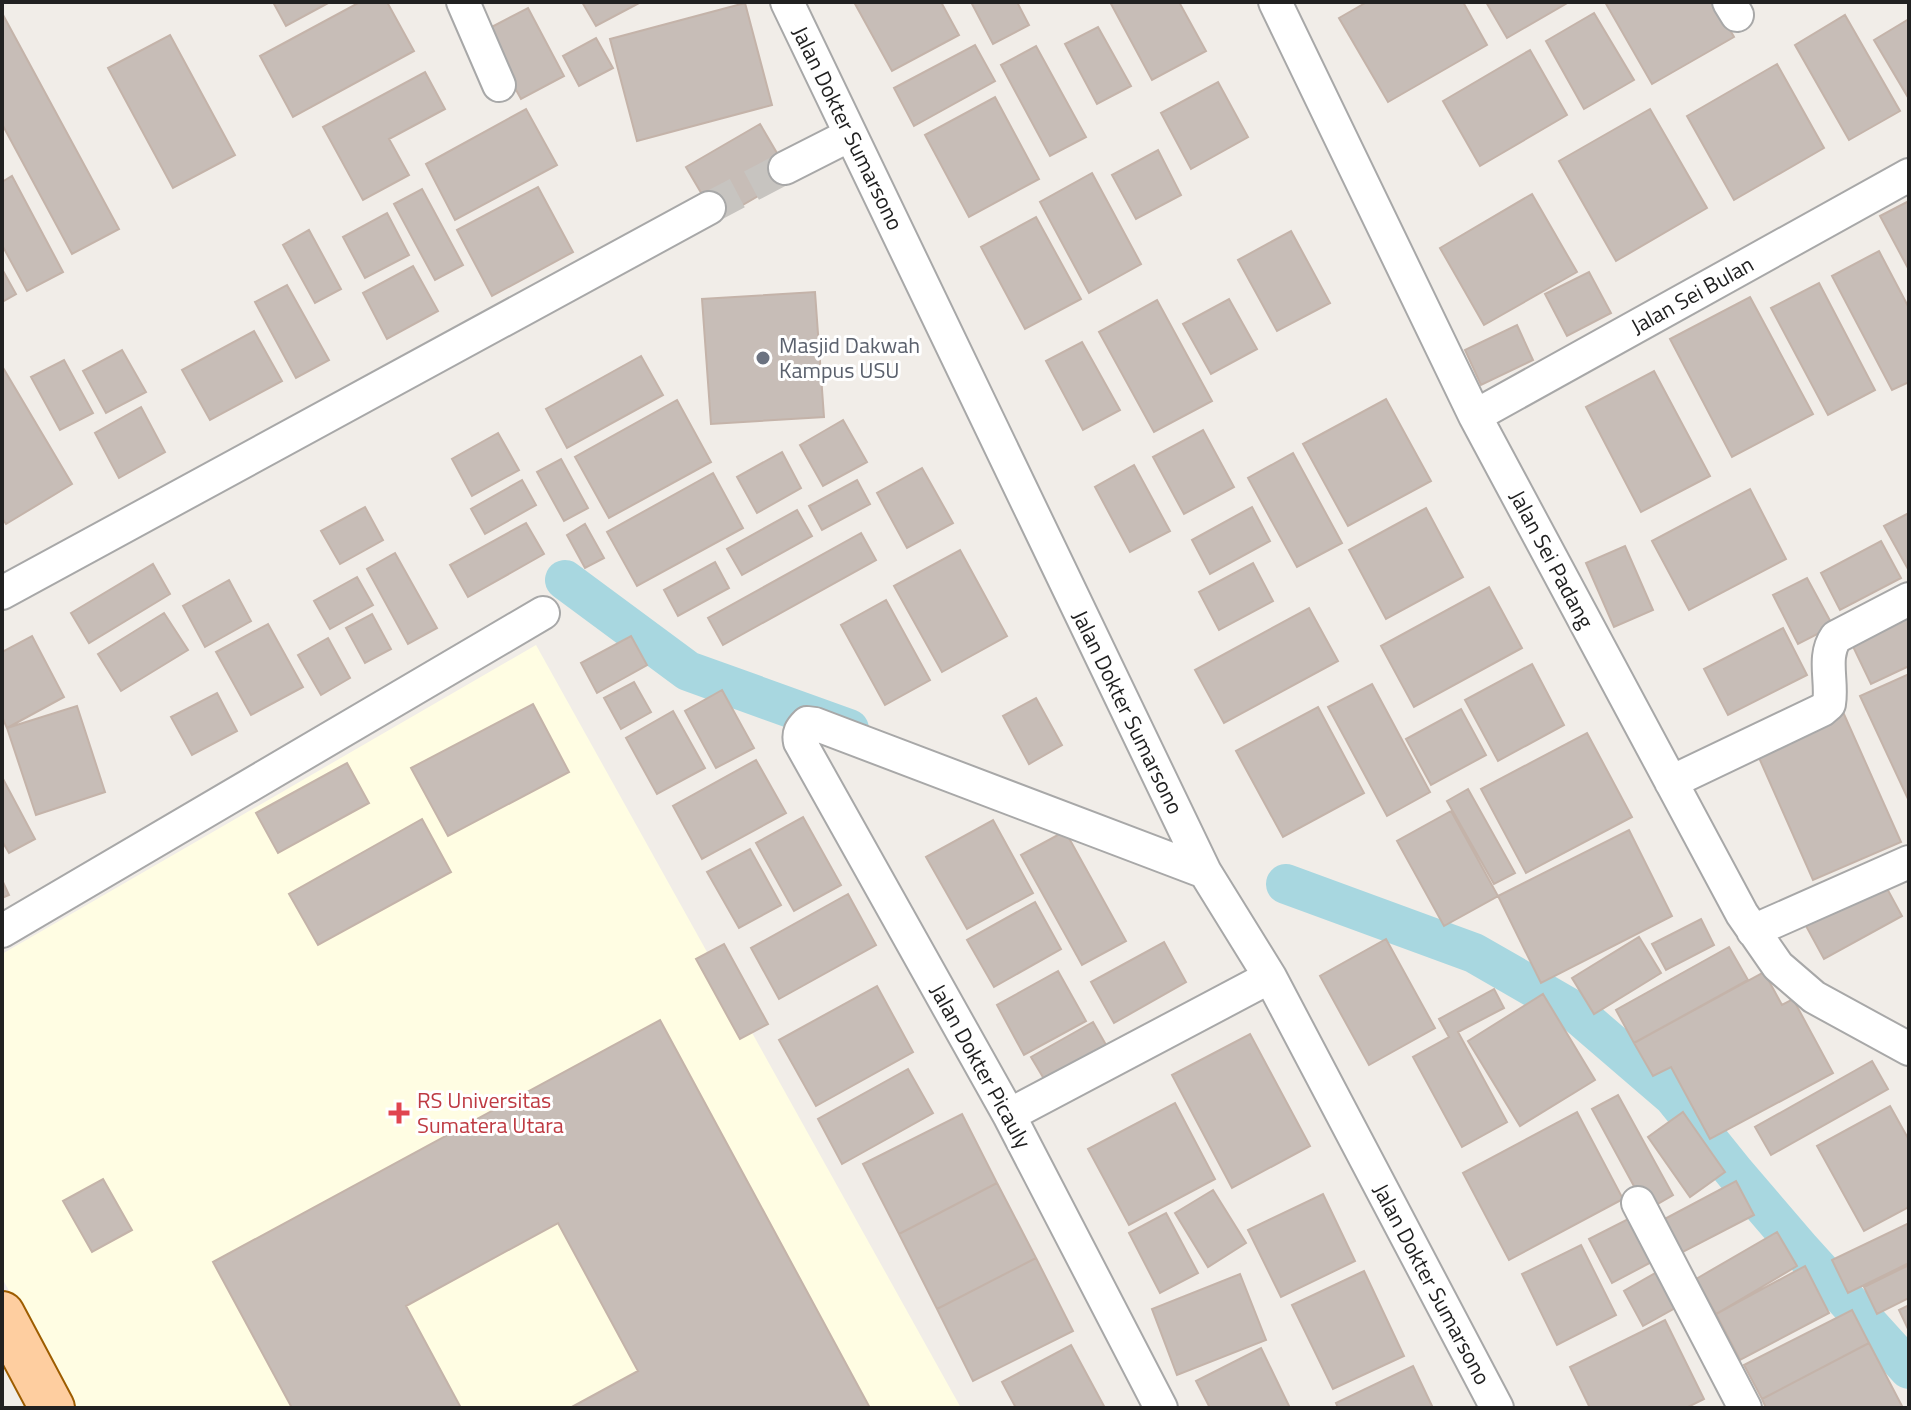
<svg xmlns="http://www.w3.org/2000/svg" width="1911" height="1410" viewBox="0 0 1911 1410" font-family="'Titillium Web',sans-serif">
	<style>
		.education { fill: #fffde3 }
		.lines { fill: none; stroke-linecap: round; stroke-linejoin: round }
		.canal { stroke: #a8d7e0; stroke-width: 40 }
		.building { fill: #c7bdb7; stroke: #c4b3a9; stroke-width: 2 }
		.street-tunnel { stroke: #c7c4c0; stroke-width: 32; stroke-dasharray: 32 16; stroke-linecap: butt }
		.street-casing { stroke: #a8a8a8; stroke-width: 36 }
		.primary-casing { stroke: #9e5d00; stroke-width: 48 }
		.street { stroke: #fff; stroke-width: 32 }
		.primary { stroke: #fecea0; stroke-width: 44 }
		.worship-dot { fill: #6b7280; stroke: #fff; stroke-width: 3 }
		.health-dot { fill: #e0444e; stroke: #fff; stroke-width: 3 }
		.labels { text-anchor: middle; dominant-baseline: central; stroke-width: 6; stroke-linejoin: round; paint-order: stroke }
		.street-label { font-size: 22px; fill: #212121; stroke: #fff }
		.worship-label { font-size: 22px; fill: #5b616d; stroke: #fff; text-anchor: start }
		.health-label { font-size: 22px; fill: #be3a42; stroke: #fff; text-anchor: start }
	</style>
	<rect width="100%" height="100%" fill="#f1ede8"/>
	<!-- education -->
	<path class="education" d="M536,645L961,1408H74L2,1278V954Z"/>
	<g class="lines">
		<!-- canal -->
		<path class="canal" d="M565,580L688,671L849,729
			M1286,884L1474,953L1573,1010L1673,1096L1735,1173L1801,1250L1909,1369"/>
	</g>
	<!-- building -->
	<path class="building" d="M273,2H330L286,26Z
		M360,2H387L414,51L293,117L260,56Z
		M582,2H641L596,26Z
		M854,2H941L959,35L892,71Z
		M971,2H1017L1029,25L993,44Z
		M1110,2H1179L1206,51L1152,80Z
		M1367,2H1463L1487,45L1388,102L1339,18Z
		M1486,2H1569L1507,38Z
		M1605,2H1714L1734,37L1652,84Z
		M745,3L772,105L637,141L610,39Z
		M528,8L564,76L521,99L484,31Z
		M2,13L119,229L72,254L2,124Z
		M1594,13L1634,80L1584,109L1546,41Z
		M1845,15L1900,111L1849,140L1795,45Z
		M1909,19V99L1874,40Z
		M1098,27L1131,86L1097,104L1065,44Z
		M170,35L235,155L173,188L108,68Z
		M596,38L613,68L579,86L563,56Z
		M975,45L995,81L914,126L894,88Z
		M1036,46L1086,137L1050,156L1001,65Z
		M1530,50L1567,115L1480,166L1443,101Z
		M1777,64L1824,148L1734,200L1687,116Z
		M425,72L445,109L389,139L409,175L363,200L323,127Z
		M1218,82L1248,137L1191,169L1161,113Z
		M995,97L1039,179L969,217L925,135Z
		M526,109L557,165L455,220L426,164Z
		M1650,109L1707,208L1616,261L1559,161Z
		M760,124L791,177L717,220L686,167Z
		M1158,150L1181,195L1136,219L1112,175Z
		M1092,173L1141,264L1089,293L1040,202Z
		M12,176L63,272L27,291L2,245V182Z
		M538,187L573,252L492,296L457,230Z
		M422,189L463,265L435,280L394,204Z
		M1532,194L1577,272L1484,325L1440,248Z
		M1909,201V270L1880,216Z
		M387,213L409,255L365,278L343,237Z
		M1036,217L1081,299L1025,329L981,247Z
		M309,230L341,289L315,303L283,245Z
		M1291,231L1330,303L1277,331L1238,260Z
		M1879,251L1909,308V382L1892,390L1832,276Z
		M413,266L438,311L387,339L363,293Z
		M2,269L16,294L2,302Z
		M1589,272L1611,313L1567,336L1545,294Z
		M1819,283L1875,390L1828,415L1771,308Z
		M287,285L329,360L296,378L255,302Z
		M815,292L824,417L711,424L702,299Z
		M1750,297L1813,414L1732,457L1670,339Z
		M1229,299L1257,349L1211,374L1183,324Z
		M1157,300L1212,401L1154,432L1099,332Z
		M1517,325L1533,360L1481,385L1465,350Z
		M254,331L282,381L210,420L182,370Z
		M1082,342L1120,410L1083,430L1046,361Z
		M122,350L146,392L106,413L83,371Z
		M641,356L663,395L567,448L546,409Z
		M64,360L93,413L60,430L31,377Z
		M2,366L72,484L6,524L2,518Z
		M1654,371L1710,476L1641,512L1586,407Z
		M1386,399L1431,481L1348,526L1303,444Z
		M677,400L711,462L609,518L575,457Z
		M141,407L165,452L119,478L95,433Z
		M843,420L867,462L823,486L800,445Z
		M1203,430L1234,487L1184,514L1153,457Z
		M498,433L519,470L472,496L452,459Z
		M782,452L801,488L757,513L737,477Z
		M1293,453L1342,543L1297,567L1248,478Z
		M561,459L588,508L564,521L537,472Z
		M1134,465L1170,531L1130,552L1095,487Z
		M922,468L953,523L907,548L877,493Z
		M713,473L743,528L637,586L607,532Z
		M522,480L536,505L485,534L471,509Z
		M857,480L870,504L822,530L809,506Z
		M1750,489L1786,559L1689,610L1652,541Z
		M365,507L383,540L340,564L321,531Z
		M1252,507L1270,541L1210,574L1192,540Z
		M1426,508L1463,577L1386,619L1349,550Z
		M797,510L812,536L742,575L727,549Z
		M1909,513V571L1884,526Z
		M526,523L544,554L468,597L450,565Z
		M585,524L604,558L585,568L567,535Z
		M861,533L876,560L723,645L708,618Z
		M1881,541L1901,578L1840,610L1821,573Z
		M1625,546L1653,610L1614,627L1586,563Z
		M960,550L1007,636L942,672L894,586Z
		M395,553L437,628L408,644L367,569Z
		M715,562L729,588L678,616L664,590Z
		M1253,563L1273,601L1219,630L1199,592Z
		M153,564L170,594L89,643L71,613Z
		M357,577L373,605L330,629L314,601Z
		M1807,578L1833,626L1798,644L1773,595Z
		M229,580L251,621L205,647L183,606Z
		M1489,587L1522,648L1414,707L1381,646Z
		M886,600L930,680L885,705L841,625Z
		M1909,605V666L1871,684L1847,634Z
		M1309,608L1338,661L1224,723L1195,670Z
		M164,613L188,650L121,691L98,654Z
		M372,614L391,649L365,663L346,628Z
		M268,624L303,687L251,715L216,652Z
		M1783,628L1807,675L1728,715L1704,669Z
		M32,636L64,697L7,728L2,717V652Z
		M631,636L647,665L597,693L581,663Z
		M328,638L350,678L321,695L298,655Z
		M1532,664L1564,725L1498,761L1465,700Z
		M1909,674V801L1860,696Z
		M634,682L651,712L621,729L604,698Z
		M1372,684L1430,792L1387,816L1328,707Z
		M722,690L754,748L716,768L685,711Z
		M217,693L237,731L192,755L171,717Z
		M1036,698L1062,745L1029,764L1003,716Z
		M533,704L569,772L448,836L411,768Z
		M77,706L105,792L36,815L7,728Z
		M1318,707L1364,793L1283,837L1236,751Z
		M1461,709L1486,755L1431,785L1406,739Z
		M673,711L705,768L657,794L626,738Z
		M1843,712L1901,842L1813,880L1756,751Z
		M1587,733L1632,817L1526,873L1481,789Z
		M756,760L786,813L702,859L673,806Z
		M347,763L369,803L278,853L256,813Z
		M2,777L35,839L9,853L2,841Z
		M1468,789L1515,873L1494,884L1447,801Z
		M1451,811L1498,896L1444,926L1397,841Z
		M803,817L841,885L794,911L756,843Z
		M422,819L451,872L318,945L289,894Z
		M993,820L1033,893L967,929L926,857Z
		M1629,830L1672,916L1541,983L1498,896Z
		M1065,831L1126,941L1082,965L1021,855Z
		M750,849L781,905L739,928L707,872Z
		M2,880L9,895L2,898Z
		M1884,883L1902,916L1824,959L1806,926Z
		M848,894L876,945L779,999L751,948Z
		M1035,902L1061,949L994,987L967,940Z
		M1701,919L1714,945L1666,970L1652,944Z
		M1639,937L1661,973L1594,1014L1572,978Z
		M1386,939L1435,1028L1369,1065L1320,976Z
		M1164,942L1186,982L1114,1023L1091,982Z
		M724,944L768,1024L740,1039L696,959Z
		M1729,947L1748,980L1634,1043L1616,1010Z
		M1058,971L1086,1021L1024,1055L997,1005Z
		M1764,972L1782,1005L1793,999L1833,1073L1710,1139L1671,1067L1653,1076L1634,1043Z
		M877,986L913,1052L816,1106L779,1040Z
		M1494,989L1504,1008L1458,1032L1507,1122L1462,1147L1413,1057L1449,1037L1439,1019Z
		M1543,994L1595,1080L1520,1126L1468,1041Z
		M660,1020L870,1408H570L638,1371L558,1223L406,1306L461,1408H292L213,1262Z
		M1093,1022L1109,1050L1047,1084L1031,1057Z
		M1250,1034L1310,1146L1232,1188L1172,1075Z
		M1872,1061L1888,1089L1771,1155L1755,1127Z
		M908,1069L933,1113L842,1164L818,1119Z
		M1618,1095L1673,1195L1647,1210L1592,1109Z
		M1175,1103L1215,1179L1129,1225L1088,1149Z
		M1890,1106L1909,1140V1207L1864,1231L1817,1146Z
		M1577,1112L1623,1199L1509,1260L1463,1173Z
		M1683,1112L1725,1172L1690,1197L1648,1137Z
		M962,1114L997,1183L899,1234L863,1164Z
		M103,1179L132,1230L92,1252L63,1201Z
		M1736,1181L1754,1215L1677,1255L1659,1222Z
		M997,1183L1036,1258L937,1309L899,1234Z
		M1213,1190L1246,1243L1208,1267L1175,1213Z
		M1323,1194L1355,1261L1281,1297L1248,1230Z
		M1166,1213L1198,1273L1160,1293L1129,1233Z
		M1636,1215L1659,1258L1612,1283L1589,1239Z
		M1909,1223V1263L1848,1293L1832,1260Z
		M1777,1232L1797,1266L1716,1314L1696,1279Z
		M1581,1245L1616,1315L1557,1345L1522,1274Z
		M1036,1258L1073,1331L973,1381L937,1309Z
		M1909,1265V1298L1877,1314L1864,1287Z
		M1805,1266L1829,1313L1740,1360L1716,1314Z
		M1664,1268L1684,1303L1643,1326L1624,1291Z
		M1364,1271L1404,1356L1333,1389L1292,1305Z
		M1240,1274L1266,1340L1177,1375L1152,1309Z
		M1909,1305V1331L1899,1310Z
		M1852,1310L1869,1343L1762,1399L1744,1365Z
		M1665,1320L1704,1399L1686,1408H1590L1570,1367Z
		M1869,1343L1903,1408H1766L1762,1399Z
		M1071,1345L1105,1408H1016L1002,1382Z
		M1261,1348L1290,1408H1210L1196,1381Z
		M1413,1366L1433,1408H1338L1336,1403Z"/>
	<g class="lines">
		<!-- street-tunnel -->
		<path class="street-tunnel" d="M709,208L785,168"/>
		<defs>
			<path id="street" d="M463,2L499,85
				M787,2L1205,872L1270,977L1497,1408
				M1275,2L1475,416L1742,914L1778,966L1814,997L1909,1049
				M1729,2L1737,15
				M785,168L850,135
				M1475,416L1909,175
				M2,593L709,208
				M1671,782L1822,710L1829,704C1833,682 1822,657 1836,637L1909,599
				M2,931L543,613
				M1753,931L1909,862
				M1009,1115L1270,977
				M1638,1203L1745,1408
				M1161,1408L1009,1115L800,742C798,733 801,729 807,723L815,724L1205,872"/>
			<path id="primary" d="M2,1314L52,1408"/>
		</defs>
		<!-- street casing -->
		<use href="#street" class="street-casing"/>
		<!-- primary casing -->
		<use href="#primary" class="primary-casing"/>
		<!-- street -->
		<use href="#street" class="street"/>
		<!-- primary -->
		<use href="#primary" class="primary"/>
	</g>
	<!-- markers -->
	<circle class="worship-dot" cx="763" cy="358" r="8"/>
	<path class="health-dot" d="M395 1101h8v8h8v8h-8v8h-8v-8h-8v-8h8z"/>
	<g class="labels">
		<!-- street labels -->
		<g class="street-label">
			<text transform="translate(848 128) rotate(64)">Jalan Dokter Sumarsono</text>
			<text transform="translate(1692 295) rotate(-29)">Jalan Sei Bulan</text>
			<text transform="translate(1552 559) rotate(62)">Jalan Sei Padang</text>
			<text transform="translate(1128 712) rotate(64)">Jalan Dokter Sumarsono</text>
			<text transform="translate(981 1066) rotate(61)">Jalan Dokter Picauly</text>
			<text transform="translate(1432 1284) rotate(62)">Jalan Dokter Sumarsono</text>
		</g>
		<!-- worship labels -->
		<g class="worship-label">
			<text x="779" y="345">Masjid Dakwah<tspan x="779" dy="25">Kampus USU</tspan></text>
		</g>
		<!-- health labels -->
		<g class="health-label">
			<text x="417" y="1100">RS Universitas<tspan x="417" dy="25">Sumatera Utara</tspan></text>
		</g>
	</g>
	<!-- border -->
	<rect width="1911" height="1410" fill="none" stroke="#212121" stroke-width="8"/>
</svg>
